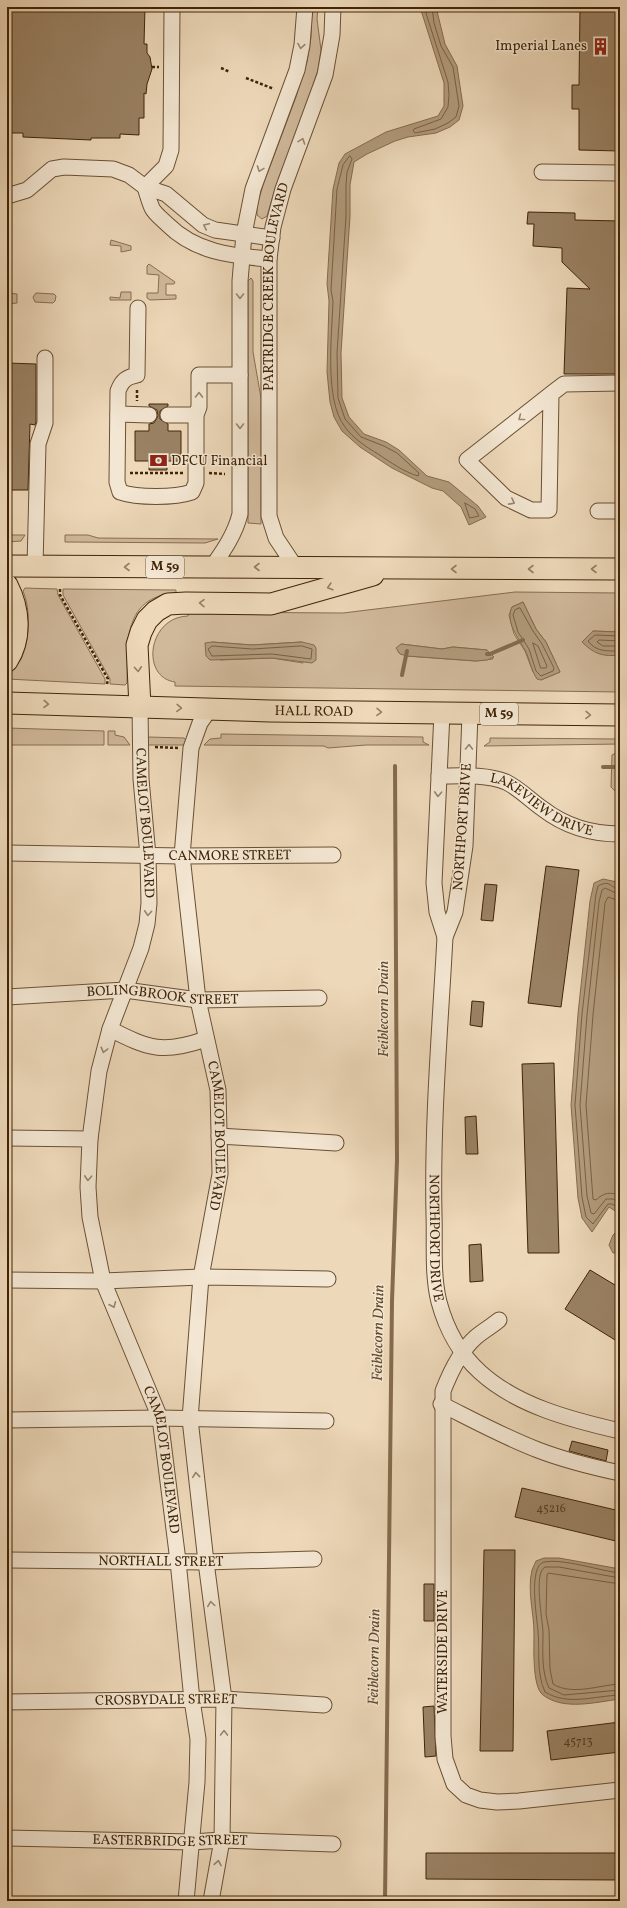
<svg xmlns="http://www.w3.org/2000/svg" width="627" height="1908" viewBox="0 0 627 1908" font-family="Vollkorn,serif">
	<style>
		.green { fill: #d0b99b; stroke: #886e51; fill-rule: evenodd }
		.water { fill: #b29b7c; stroke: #846b4d }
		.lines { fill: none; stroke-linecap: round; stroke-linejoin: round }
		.shore { stroke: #796042; stroke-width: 1 }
		.stream { stroke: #846b4d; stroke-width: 4 }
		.building { fill: #9a8264; stroke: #402407 }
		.minor-casing { stroke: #6b5134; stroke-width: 17 }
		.highway-casing { stroke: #402407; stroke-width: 23 }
		.path { stroke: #402407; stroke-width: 2.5; stroke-dasharray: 3 2; stroke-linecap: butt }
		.minor { stroke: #f3e6d2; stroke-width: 15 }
		.highway { stroke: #edd8b9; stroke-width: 21 }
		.oneway { stroke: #9a856c }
		.oneway2 { stroke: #967e60 }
		.labels { text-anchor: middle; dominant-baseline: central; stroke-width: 3; stroke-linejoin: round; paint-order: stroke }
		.number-label { font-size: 12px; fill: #563c1e }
		.shield { fill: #f3e6d2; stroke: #765e44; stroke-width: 1 }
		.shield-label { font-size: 13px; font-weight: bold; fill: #402407 }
		.poi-label { font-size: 14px; fill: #402407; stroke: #f3e6d2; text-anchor: end }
		.street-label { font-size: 14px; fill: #402407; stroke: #f3e6d2 }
		.water-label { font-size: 15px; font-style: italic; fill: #62482a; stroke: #f3e6d2 }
	</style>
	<rect width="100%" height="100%" fill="#edd8b9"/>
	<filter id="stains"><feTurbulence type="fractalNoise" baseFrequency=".005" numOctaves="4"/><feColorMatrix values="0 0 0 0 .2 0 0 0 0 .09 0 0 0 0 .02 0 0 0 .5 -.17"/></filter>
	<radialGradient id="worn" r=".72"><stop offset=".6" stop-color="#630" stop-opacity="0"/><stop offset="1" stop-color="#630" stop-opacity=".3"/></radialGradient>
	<!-- green -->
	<path class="green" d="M312,7H318L317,19L321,50L318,70L308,101L274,192L267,216L262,219L257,215V206L263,185L296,97L307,62L311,37Z
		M111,240L131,246V250L121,252V246L110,245Z
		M149,264L175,282L174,284H166V295H176V299L150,300L147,298V293H158L159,275L147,274V266Z
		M251,278L253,281V352L261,398V524L248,523V281Z
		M121,292H131V300H110V297L120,298Z
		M7,293L17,294V303L7,304Z
		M36,293L54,294L56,296L55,301L53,303L35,302L33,297Z
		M7,535H25L21,541L7,542Z
		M65,535H88L98,538L218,539L205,543L68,542H65Z
		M25,588L57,589L58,595L105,679V684L7,679C10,672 17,666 21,659C30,641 31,610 23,591Z
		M63,589L176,590V593C122,597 128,643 127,683L125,685L110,684V679L63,595Z
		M515,592L620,593V632L593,631L613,655H620V692L175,686V682C140,677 148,617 188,616L189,612L343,613ZM523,602L536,629L546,642L560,672L541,680L533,672L525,651L514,634L509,615L512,607ZM212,642L252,645L302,642L303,663L272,658L220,660ZM401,644L442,649L453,647L487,650L493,659L476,661L407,656L398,652Z
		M7,728L104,731V745H7Z
		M108,731H115V735L124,737L130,745H108Z
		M221,734L423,737V742L429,745H366L328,748L324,746L204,745L210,739L221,738Z
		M148,737L184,738L186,740L185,745H146L147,738Z
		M490,738L620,739V744L484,746L490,742Z
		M620,751V796L611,787L612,755Z"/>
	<!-- water -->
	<path class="water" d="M420,7H436L445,44L457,66L463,106L459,120L450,127L436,133L408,137L395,141L367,154L354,162L350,185V216L341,353L342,398L349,417L364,434L386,442L399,450L427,476L449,482L478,506L486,517L469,525L461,507L443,491L432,488L392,468L360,447L342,431L334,417L330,402L327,372L329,301L327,284L333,189L339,163L345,154L386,132L438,116L444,106V83Z
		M523,602L536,629L546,642L560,672L541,680L537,679C531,670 530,660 525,650C518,637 505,622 512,607Z
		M593,631L620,632V655C603,657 594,654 582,642Z
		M212,642L252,645L302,642L314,645L316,648V660L312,663L272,658L210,660L206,656L205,643Z
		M401,644L442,649L453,647L487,650L494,657L487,660L476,661L407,656L400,654L396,648Z
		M603,879L617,882L620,889V1214L609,1207L592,1232L582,1218L578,1198L571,1105L578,1014L590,901L594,883Z
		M616,1232H620V1256V1253H613L609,1245L613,1235Z
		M544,1558H559L620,1569V1699C596,1702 564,1711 543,1695C532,1687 534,1647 534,1633C534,1613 527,1591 532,1570C533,1567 535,1564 536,1561Z"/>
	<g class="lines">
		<!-- shore -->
		<path class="shore" d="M424,7L448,82L449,95L448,107L441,119L414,129L413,131L415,133L435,129L448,123L456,117L459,106L453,67L441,46L434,23L432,7
			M350,156L352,159L347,172L346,185V216L337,353L338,398L345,419L361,437L384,446L397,453L419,473L418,476C404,472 390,462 378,454C366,447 353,438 345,427C324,400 332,335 333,301L331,290L337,189L343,165Z
			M465,503L475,509L479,516L470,518Z
			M520,608L533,631L542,644L554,668L553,671L541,676L536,671L529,649L518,632L513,615L515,610Z
			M620,636L595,635L588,641C596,652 607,651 620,651
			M620,641L599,640L597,642L603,646H620
			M533,643L538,646L547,666L546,668H541Z
			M302,646L312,649L311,659L272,654L212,656L208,649L212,646L252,649Z
			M620,890C610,888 611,879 598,886L596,894L582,1014L575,1105L582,1197L586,1217L593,1224L608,1204H612L620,1209
			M620,895L605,888L602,890L599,902L587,1015L580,1105L587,1196L591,1213L594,1214L606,1199H613L620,1203
			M620,901L608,897L605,903L593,1015L586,1105L593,1199L596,1200C603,1193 611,1191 620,1196
			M620,1573C600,1571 563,1558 544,1562C528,1566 537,1618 538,1631C540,1652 536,1672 545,1692C568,1706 594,1696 620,1695
			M620,1578L559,1567H545C533,1573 543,1621 543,1633C543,1651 541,1671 549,1688L564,1695L620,1690
			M620,1584L548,1573L547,1575L546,1614L549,1630L550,1669L553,1684C572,1696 599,1685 620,1684"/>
		<!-- stream -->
		<path class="stream" d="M487,654H490L523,640
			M402,675L407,651
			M603,767H620
			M385,1901L392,1301L397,1160L395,766"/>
	</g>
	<!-- building -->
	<path class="building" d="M7,7H145L144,44H147V53L150,57L152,69L147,84L146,94L144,93V118H139V135L120,134V138H91V140L23,137V133H8Z
		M580,7H620V151L579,150V109H572V85H579Z
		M528,212L575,213V220L620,221V374H564L567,288L590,289L562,262V248L533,246L534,224H527Z
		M7,363L36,364V422L35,425L30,424L28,490H7Z
		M149,404H168V406L160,411V419L168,424V431H181V461H167V470H149V461H135V431H149V424L154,423L158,416L157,410L149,406Z
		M546,866L579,870L561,1007L528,1003Z
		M485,884L497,885L493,921L481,920Z
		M472,1001L484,1002L482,1027L470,1025Z
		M554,1063L559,1253H528L522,1064Z
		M476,1116L478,1154H466L465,1117Z
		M481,1244L483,1281L470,1282L469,1245Z
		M590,1270L620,1288V1343L565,1309Z
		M572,1441L608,1450L606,1461L569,1451Z
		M522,1488L620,1511V1542L515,1517Z
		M484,1550H515L513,1751H480Z
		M424,1584H434V1621H424Z
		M434,1706L436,1756L425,1757L423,1707Z
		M620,1722V1752L551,1760L547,1731Z
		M426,1853H620V1880L426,1879Z"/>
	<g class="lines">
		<defs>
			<g id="minor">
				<path d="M542,172L620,173"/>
				<path d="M145,187L166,166L171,150L172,7"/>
				<path d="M145,187C147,194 149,201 152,208C155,214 162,219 167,224C195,252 231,256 269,259"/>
				<path d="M7,196L27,190L52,169L64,167L113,169L129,175L145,187L166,194L203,225L215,230L272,238"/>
				<path d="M138,308L137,375C127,377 122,380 118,391L117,482L120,492C137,498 175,498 192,492L196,483V415L199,407V375H240"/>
				<path d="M551,394L549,510H531L506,498L467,460L551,394L564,384L620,383"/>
				<path d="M118,414L149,415"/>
				<path d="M168,415H196"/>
				<path d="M598,511H620"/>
				<path d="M35,566L38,444L45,423V358"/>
				<path d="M212,567C224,550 235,534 240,514V281L244,234L253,189L297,70L302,45L305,7"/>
				<path id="s1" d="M296,568L276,538L269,516V259L273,227L283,189L325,75L332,35L333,7"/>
				<path id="s2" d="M140,707L141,779L148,856L149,903L147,924L141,948L110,1029L99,1071L90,1139L88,1187L90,1217L103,1281L160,1418L178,1561L192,1700L198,1739L197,1782L186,1901"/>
				<path id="s3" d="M210,709L200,723L191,748L182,856L198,1000L218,1090L220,1174L201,1277L190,1419L206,1562L224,1699L222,1840L211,1901"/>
				<path d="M442,713L434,883L437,912L445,937"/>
				<path id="s4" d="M470,714L465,846L455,912L445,937C440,1030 432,1122 434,1215C435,1243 432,1274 439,1302C446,1328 460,1354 480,1372C517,1406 572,1420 620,1431"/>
				<path id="s5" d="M439,776C460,776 485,774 506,782C520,789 530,800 543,809C565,826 592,834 620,834"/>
				<path id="s6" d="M7,853L182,856L333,855"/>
				<path id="s7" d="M7,997L125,990L198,1000L319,998"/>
				<path d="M110,1029C149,1049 163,1054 206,1039"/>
				<path d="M219,1136L336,1143"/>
				<path d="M7,1138L90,1139"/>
				<path d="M7,1280L103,1281L201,1277L328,1279"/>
				<path d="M499,1320C492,1326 483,1331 476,1337C461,1350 450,1373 443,1391V1736L445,1759L454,1784L466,1795L480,1800L497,1802L519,1801L620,1790"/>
				<path d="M441,1404C473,1420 504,1437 538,1450C564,1460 592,1467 620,1473"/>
				<path d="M7,1420L160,1418L326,1421"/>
				<path id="s8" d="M7,1560L206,1562L314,1559"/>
				<path id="s9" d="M7,1702L224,1699L324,1705"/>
				<path id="s10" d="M7,1838L192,1842L222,1840L333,1844"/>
			</g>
			<g id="highway">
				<path d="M7,566L620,569"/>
				<path d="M7,585C19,608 22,638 7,661"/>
				<path id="s11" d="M7,703L270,711L620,715"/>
				<path d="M140,707L137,645L141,632L147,620L156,611L168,604L186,603L271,604L373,575"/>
			</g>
		</defs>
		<!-- minor casing -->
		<use href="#minor" class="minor-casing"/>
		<!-- highway casing -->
		<use href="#highway" class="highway-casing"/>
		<!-- path -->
		<path class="path" d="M152,67H159
			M221,68L230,72
			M246,78L274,89
			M137,390V401
			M130,473H183
			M209,473L225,474
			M60,589V595L108,679L107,684
			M155,747L178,748"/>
		<!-- minor -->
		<use href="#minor" class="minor"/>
		<!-- highway -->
		<use href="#highway" class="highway"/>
	</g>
	<!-- one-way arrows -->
	<defs><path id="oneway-chevron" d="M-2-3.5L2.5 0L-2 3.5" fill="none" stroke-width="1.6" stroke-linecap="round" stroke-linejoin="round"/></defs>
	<g class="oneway">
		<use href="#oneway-chevron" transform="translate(301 46) rotate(99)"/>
		<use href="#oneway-chevron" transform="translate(302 141) rotate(-70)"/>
		<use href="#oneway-chevron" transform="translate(260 169) rotate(110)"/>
		<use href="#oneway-chevron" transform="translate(206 226) rotate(-155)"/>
		<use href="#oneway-chevron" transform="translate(240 296) rotate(90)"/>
		<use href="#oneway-chevron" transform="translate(199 395) rotate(-89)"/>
		<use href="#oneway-chevron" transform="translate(521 418) rotate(142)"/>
		<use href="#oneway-chevron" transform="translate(240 426) rotate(90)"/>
		<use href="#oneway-chevron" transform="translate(512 502) rotate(28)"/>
		<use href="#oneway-chevron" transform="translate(469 747) rotate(-89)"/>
		<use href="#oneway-chevron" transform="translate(438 794) rotate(93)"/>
		<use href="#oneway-chevron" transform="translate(148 913) rotate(94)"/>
		<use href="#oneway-chevron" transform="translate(104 1050) rotate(105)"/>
		<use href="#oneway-chevron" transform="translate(88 1178) rotate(93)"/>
		<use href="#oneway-chevron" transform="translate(113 1305) rotate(67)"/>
		<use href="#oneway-chevron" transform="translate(196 1475) rotate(-96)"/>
		<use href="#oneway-chevron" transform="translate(211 1604) rotate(-98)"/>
		<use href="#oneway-chevron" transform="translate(224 1733) rotate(-89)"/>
		<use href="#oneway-chevron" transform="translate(218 1863) rotate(-80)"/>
	</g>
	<g class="oneway2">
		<use href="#oneway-chevron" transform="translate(127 567) rotate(-180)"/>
		<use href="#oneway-chevron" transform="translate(257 567) rotate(-180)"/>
		<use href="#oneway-chevron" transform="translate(454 569) rotate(180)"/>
		<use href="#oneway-chevron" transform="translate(531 569) rotate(-180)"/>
		<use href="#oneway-chevron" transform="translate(594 569) rotate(-180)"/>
		<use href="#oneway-chevron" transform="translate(330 587) rotate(164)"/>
		<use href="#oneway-chevron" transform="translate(202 603) rotate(-179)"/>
		<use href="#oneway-chevron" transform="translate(138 669) rotate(86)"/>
		<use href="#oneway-chevron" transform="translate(46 704) rotate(1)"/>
		<use href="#oneway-chevron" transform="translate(179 708) rotate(2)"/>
		<use href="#oneway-chevron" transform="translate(379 712) rotate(1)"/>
		<use href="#oneway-chevron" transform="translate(588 715) rotate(1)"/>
	</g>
	<!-- icons -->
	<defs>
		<symbol id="building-bare" viewBox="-9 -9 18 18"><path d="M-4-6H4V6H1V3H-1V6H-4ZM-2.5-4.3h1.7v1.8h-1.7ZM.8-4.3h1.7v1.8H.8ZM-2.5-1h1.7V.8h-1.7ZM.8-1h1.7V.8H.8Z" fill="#8f2418" stroke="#f3e6d2" stroke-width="2.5" paint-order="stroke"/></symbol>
		<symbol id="bank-bare" viewBox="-9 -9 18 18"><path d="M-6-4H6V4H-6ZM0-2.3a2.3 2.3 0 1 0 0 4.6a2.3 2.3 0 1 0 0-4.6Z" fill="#8f2418" stroke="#f3e6d2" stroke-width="2.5" paint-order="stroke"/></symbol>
	</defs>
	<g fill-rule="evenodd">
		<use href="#building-bare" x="588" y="34" width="25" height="25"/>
		<use href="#bank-bare" x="146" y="448" width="25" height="25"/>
	</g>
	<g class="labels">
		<!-- number labels -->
		<g class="number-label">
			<text x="551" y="1509">45216</text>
			<text x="578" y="1742">45713</text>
		</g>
		<!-- shield labels -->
		<g class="shield">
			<rect x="146" y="556" width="38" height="22" rx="3"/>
			<rect x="480" y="703" width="38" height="22" rx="3"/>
		</g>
		<g class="shield-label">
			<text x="165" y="567">M 59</text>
			<text x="499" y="714">M 59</text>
		</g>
		<!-- poi labels -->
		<g class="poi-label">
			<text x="587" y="46">Imperial Lanes</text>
			<text x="171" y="461" text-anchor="start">DFCU Financial</text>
		</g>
		<!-- street labels -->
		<g class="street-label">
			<text stroke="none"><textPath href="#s1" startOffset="289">PARTRIDGE CREEK BOULEVARD</textPath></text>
			<text stroke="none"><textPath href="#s11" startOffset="307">HALL ROAD</textPath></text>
			<text stroke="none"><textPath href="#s5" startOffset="110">LAKEVIEW DRIVE</textPath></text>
			<text stroke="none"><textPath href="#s2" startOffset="116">CAMELOT BOULEVARD</textPath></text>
			<text transform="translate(463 827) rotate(-86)">NORTHPORT DRIVE</text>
			<text stroke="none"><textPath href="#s6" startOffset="223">CANMORE STREET</textPath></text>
			<text stroke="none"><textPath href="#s7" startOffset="156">BOLINGBROOK STREET</textPath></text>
			<text stroke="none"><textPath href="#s3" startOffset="435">CAMELOT BOULEVARD</textPath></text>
			<text stroke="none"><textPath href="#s4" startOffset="527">NORTHPORT DRIVE</textPath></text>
			<text stroke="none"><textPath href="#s2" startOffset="774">CAMELOT BOULEVARD</textPath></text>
			<text stroke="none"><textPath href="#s8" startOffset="154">NORTHALL STREET</textPath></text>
			<text transform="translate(443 1652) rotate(-90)">WATERSIDE DRIVE</text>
			<text stroke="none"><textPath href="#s9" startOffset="159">CROSBYDALE STREET</textPath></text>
			<text stroke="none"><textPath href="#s10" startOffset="163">EASTERBRIDGE STREET</textPath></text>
		</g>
		<!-- water labels -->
		<g class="water-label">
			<text transform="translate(384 1009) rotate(-90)">Feiblecorn Drain</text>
			<text transform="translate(379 1333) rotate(-89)">Feiblecorn Drain</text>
			<text transform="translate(375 1657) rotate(-89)">Feiblecorn Drain</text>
		</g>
	</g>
	<!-- margin -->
	<rect width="627" height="1908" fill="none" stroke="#edd8b9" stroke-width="24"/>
	<rect x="8" y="8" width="611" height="1892" fill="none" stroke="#402407" stroke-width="2"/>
	<rect x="12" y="12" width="603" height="1884" fill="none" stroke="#402407"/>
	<rect width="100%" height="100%" filter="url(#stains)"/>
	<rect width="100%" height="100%" fill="url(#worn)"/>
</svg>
